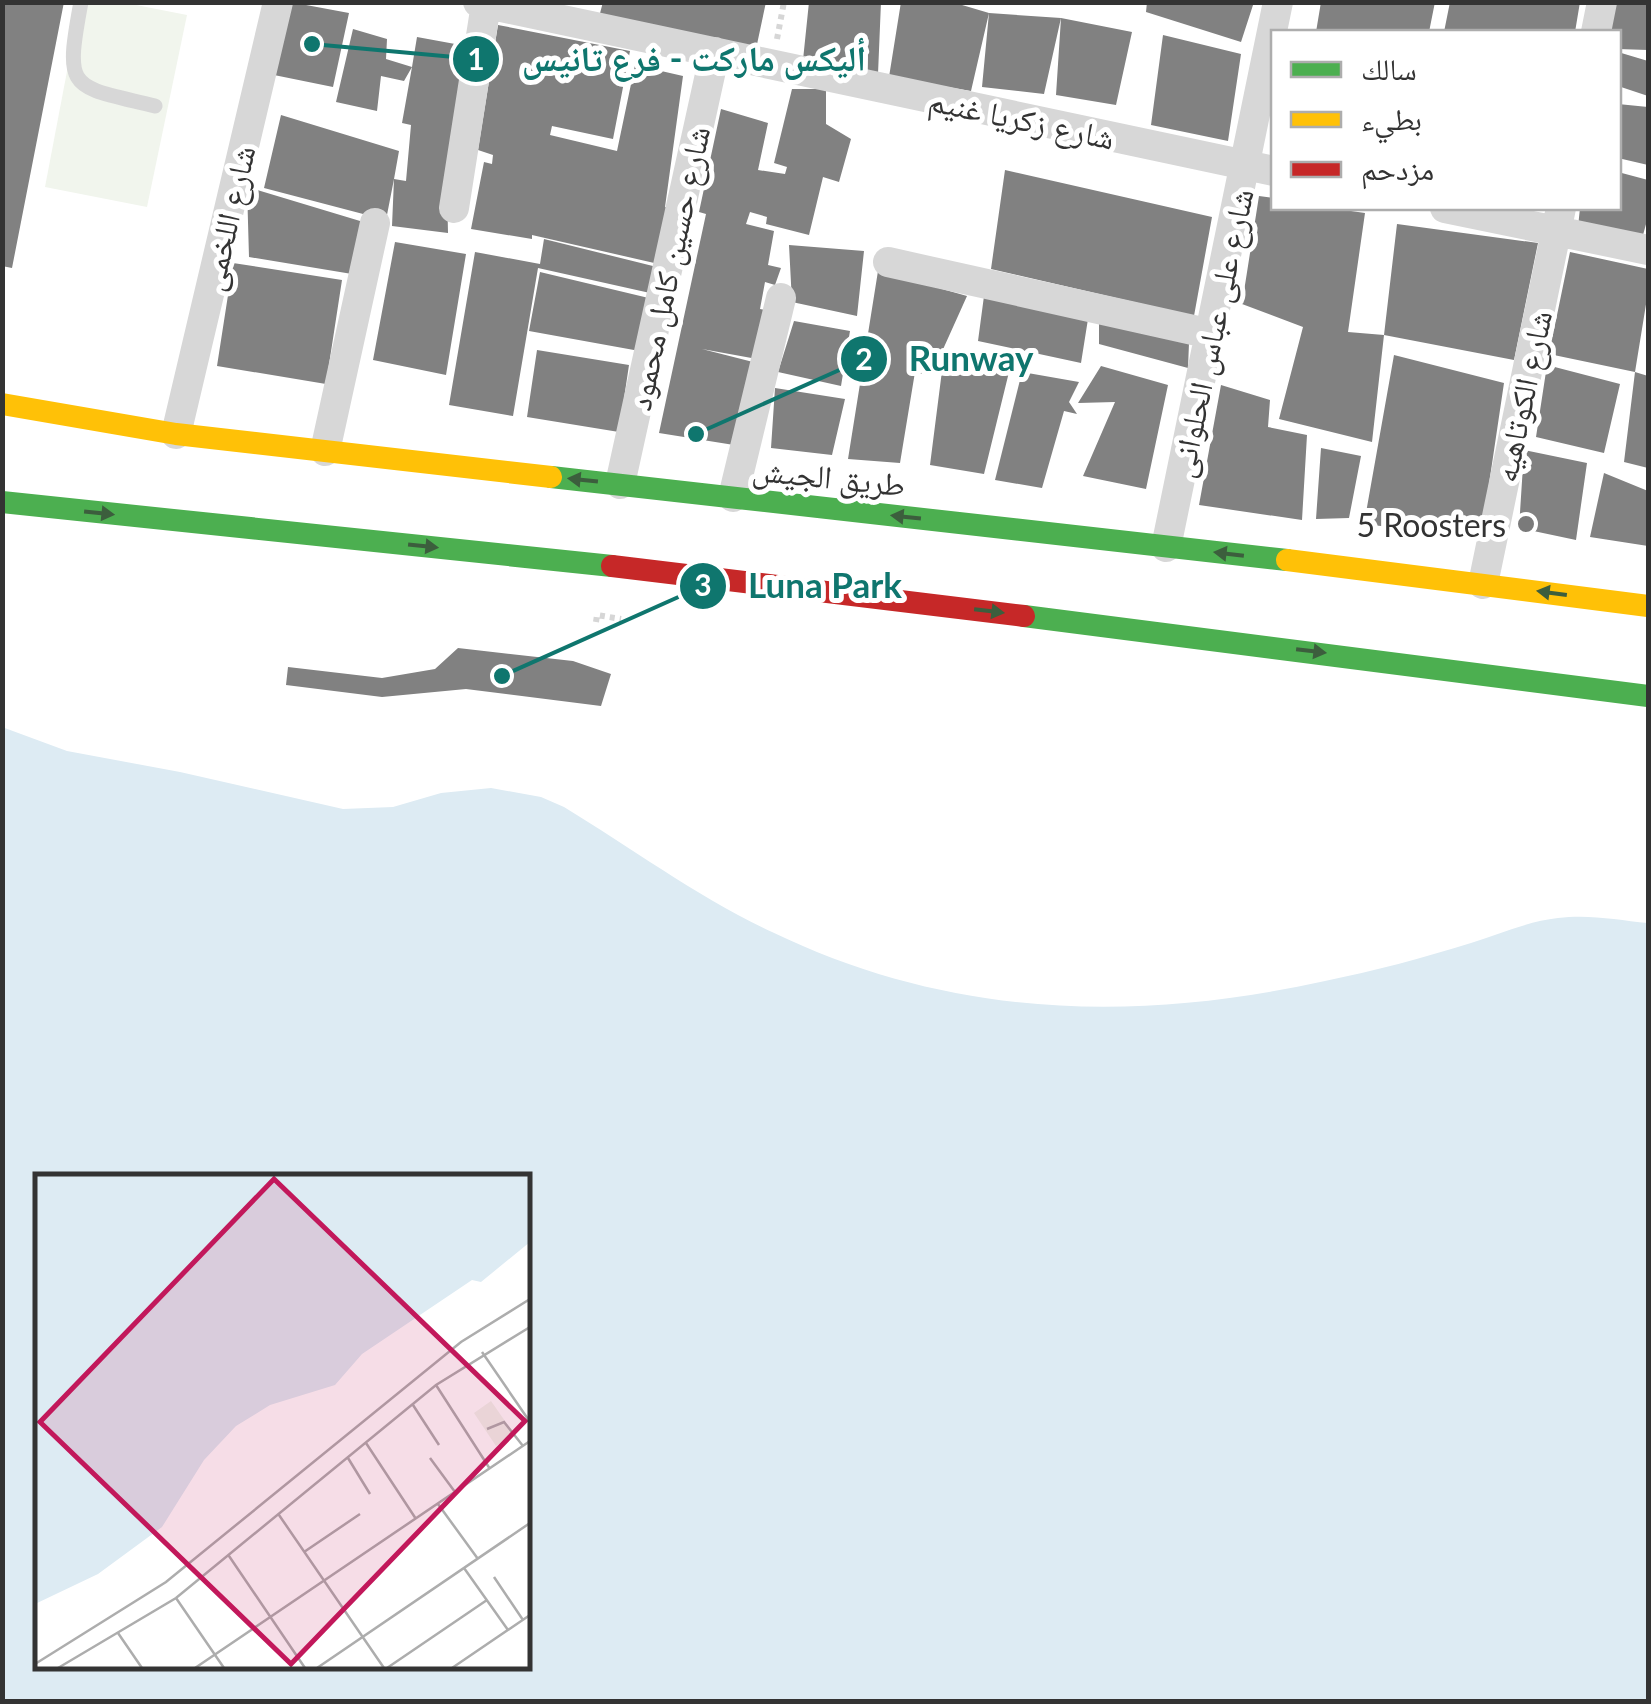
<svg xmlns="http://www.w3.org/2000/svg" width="1651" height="1704" viewBox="0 0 1651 1704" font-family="Lato,'Noto Naskh Arabic',sans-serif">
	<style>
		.green { fill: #f1f5ed }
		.water { fill: #ddebf3; fill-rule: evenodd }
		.building { fill: #818181 }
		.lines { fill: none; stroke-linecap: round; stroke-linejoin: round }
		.path { stroke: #d6d6d6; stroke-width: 6; stroke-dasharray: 5 5; stroke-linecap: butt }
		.lane { stroke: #d7d7d7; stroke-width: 15 }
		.street { stroke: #d7d7d7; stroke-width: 30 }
		.fast { stroke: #4caf50; stroke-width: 22 }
		.slow { stroke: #ffc107; stroke-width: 22 }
		.jam { stroke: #c62828; stroke-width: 22 }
		.oneway { fill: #3c5e3d }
		.poi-dot { fill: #7a7a7a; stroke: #fff; stroke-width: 4 }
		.labels { text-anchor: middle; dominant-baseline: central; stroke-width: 10; stroke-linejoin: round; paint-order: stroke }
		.street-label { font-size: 32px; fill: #333; stroke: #fff }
		.poi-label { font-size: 32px; fill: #333; stroke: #fff; text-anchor: end }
		.inset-road { fill: none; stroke: #adadad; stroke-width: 2.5 }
		.view { fill: #c2185b; fill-opacity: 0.15; stroke: #c2185b; stroke-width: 5 }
		.inset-edge { fill: none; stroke: #333; stroke-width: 5 }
		.leader { fill: none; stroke: #0f766e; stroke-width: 4 }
		.callout-dot { fill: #0f766e; stroke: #fff; stroke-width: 4 }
		.mark-label { font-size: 30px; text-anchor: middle; font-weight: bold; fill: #fff }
		.callout-label { font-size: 35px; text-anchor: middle; font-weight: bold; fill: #0f766e; stroke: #fff; stroke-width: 10; stroke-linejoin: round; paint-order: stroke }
	</style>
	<rect width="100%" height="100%" fill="#fff"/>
	<!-- green -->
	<path class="green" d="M80,3H126L187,15L147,207L45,187Z"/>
	<!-- water -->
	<path class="water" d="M2,727L67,751L180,772L343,809L393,807L441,793L491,788L541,797L564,807C633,849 699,898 772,932C950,1018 1134,1023 1325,981C1374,971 1423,958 1471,943C1500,934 1529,921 1558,918C1589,914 1618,920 1648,923V1701H3ZM38,1176H528V1666H38Z"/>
	<!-- building -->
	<path class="building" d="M2,2H64L12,268L2,266Z
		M290,2L349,13L333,87L274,75Z
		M603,2H766L756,49L599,17Z
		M809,2H881L878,74L803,60Z
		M901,2H952L989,13L1061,18L1132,32L1116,105L1056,95L1061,18L1044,94L982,87L989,13L971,91L889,77Z
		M1147,2H1254L1241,42L1146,12Z
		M1321,2H1435L1429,32H1316Z
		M1450,2H1580L1575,32H1444Z
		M1615,2H1648V50L1618,49V32H1609Z
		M498,25L630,51L613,139L552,126L550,135L617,151L635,65L683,76L665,207L674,209L663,265L532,235V239L471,229L484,162L492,164L493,155L478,150Z
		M353,29L387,39L386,59L412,67L417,37L466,46L447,188L448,233L392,226L394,179L386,220L264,188L281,115L399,151L394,179L406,181L411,125L402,123L412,67L404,81L381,76L377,111L336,102Z
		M1163,35L1241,54L1228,141L1151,125Z
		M1618,52L1648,61V96L1618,86Z
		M792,89H826V124L851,139L839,182L823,177L809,235L766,224L767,217L750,212L746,224L774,231L768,265L781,268L775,285L765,282L760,309L765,310L757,359L702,349L753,362L734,445L659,433L706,214L699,212L721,109L768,123L758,170L785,174L787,167L774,163Z
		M1618,104L1648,107V165L1618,158Z
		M1005,170L1212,217L1194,316L991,269Z
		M1618,172L1648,180V217L1643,235L1578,227L1580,208H1618Z
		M247,187L370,224L352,274L249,257Z
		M1259,196L1274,198V208H1330L1365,213L1348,332L1384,335L1372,442L1279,419L1303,327L1242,304Z
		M1397,224L1538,243L1514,360L1384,335Z
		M544,239L665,269L659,295L538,268L513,416L449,405L475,252L540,264Z
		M395,242L466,254L446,375L373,360Z
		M789,245L864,251L857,316L792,302Z
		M1570,252L1648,269V292L1635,372L1549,354Z
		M233,263L342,280L326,384L217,366Z
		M878,271L967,296L931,376L915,372L900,463L848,459Z
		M540,272L657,300L645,352L529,331Z
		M984,296L1088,319L1081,363L978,341Z
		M794,321L850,331L841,386L778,372Z
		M1099,321L1189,343L1188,368L1099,344Z
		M537,350L629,365L619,432L527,417Z
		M944,355L1009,372L984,474L930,465Z
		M1394,355L1504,383L1481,538L1364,524Z
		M1547,365L1620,384L1604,453L1536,437Z
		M1101,366L1168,385L1146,489L1083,476L1115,402L1078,403Z
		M1022,372L1079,382L1069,402L1077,414L1064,411L1042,488L995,480Z
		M1635,372L1648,376V468L1624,462Z
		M1221,385L1270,400L1268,427L1307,435L1302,520L1199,505Z
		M775,388L845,399L832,455L771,448Z
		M1321,448L1361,456L1349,518L1316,519Z
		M1524,450L1587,463L1576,540L1519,528Z
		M1604,473L1648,491V546L1590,537Z
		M458,648L573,661L611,674L601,706L466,689L382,697L286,685L288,667L382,678L435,669Z"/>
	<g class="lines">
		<!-- path -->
		<path class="path" d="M777,39L784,2
			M596,622L597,615L621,619"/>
		<!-- lane -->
		<path class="lane" d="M81,2C64,93 70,85 155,106"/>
		<!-- street -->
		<path class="street" d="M478,2L1274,171
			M1596,32L1602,2
			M454,208L486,4
			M1445,208L1648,250
			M888,262L1211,334
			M176,434L278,2
			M325,451L375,223
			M620,484L715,52
			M733,497L781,298
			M1166,547L1278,2
			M1483,584L1561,208"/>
		<!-- fast -->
		<path class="fast" d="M551,477L1287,560
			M2,502L612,566
			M1024,616L1648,696"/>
		<!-- slow -->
		<path class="slow" d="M2,404L176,434L551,477
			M1287,560L1648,606"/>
		<!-- jam -->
		<path class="jam" d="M612,566L1024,616"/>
	</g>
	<!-- one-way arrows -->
	<defs><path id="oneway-solid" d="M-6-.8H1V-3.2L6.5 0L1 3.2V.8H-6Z" transform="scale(2.5)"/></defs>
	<g class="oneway">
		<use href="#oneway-solid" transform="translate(583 480) rotate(-174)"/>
		<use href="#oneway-solid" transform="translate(99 513) rotate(6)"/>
		<use href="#oneway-solid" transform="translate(906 517) rotate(-174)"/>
		<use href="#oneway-solid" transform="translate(423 546) rotate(6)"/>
		<use href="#oneway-solid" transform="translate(1229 554) rotate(-173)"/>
		<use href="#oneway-solid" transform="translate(1552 593) rotate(-172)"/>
		<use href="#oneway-solid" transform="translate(989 611) rotate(7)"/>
		<use href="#oneway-solid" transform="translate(1311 651) rotate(7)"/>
	</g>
	<!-- markers -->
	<circle class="poi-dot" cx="1526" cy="524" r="10"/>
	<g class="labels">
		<!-- street labels -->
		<g class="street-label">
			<text transform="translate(1022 118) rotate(12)">شارع زكريا غنيم</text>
			<text transform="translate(227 218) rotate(-77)">شارع اللخمى</text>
			<text transform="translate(668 268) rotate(-78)">شارع حسين كامل محمود</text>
			<text transform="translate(1211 333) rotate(-78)">شارع على عباس الحلوانى</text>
			<text transform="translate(1522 396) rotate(-78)">شارع الكوتاهيه</text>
			<text transform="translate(829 476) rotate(6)">طريق الجيش</text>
		</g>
		<!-- poi labels -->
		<g class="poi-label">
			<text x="1506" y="524">5 Roosters</text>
		</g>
	</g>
	<!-- overview -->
	<g transform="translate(35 1174)">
		<rect width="495" height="495" fill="#fff"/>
		<path d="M456,227L479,260L461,272L439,239Z" fill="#f1f5ed"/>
		<path d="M0,1H495V68L446,108L437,106L327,180L300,211L235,231L201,252L169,286L127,353L63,400L0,430Z" fill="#ddebf3"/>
		<path class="inset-road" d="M447,178L495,248M401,211L455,295M378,231L404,271M452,255L469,248L488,272M331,269L381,345M313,284L335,320M395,284L420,318M403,330L443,385M244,341L349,494M269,378L325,340M194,382L270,494M429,394L473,456M459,403L488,446M141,424L189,494M83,459L107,494M0,490L131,408L426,168L495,125M23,494L141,424L401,211L495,153M160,494L495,267M282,494L495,349M352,494L452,426M417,494L495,441"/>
		<path class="view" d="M239,5L490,247L256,490L5,248Z"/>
		<rect width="495" height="495" class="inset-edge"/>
	</g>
	<!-- callouts -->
	<path class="leader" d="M312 44L476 59M696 434L864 359M502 676L703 586"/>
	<g class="callout-dot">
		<circle cx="312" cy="44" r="10"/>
		<circle cx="696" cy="434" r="10"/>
		<circle cx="502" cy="676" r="10"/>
		<circle cx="476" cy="59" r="25"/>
		<circle cx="864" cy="359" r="25"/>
		<circle cx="703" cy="586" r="25"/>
	</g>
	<g class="mark-label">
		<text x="476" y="70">1</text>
		<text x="864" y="370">2</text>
		<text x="703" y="596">3</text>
	</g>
	<g class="callout-label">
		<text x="694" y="71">أليكس ماركت - فرع تانيس</text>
		<text x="971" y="371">Runway</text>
		<text x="825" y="598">Luna Park</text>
	</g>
	<!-- border -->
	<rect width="1651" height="1704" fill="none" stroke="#333333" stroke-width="10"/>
	<!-- legend -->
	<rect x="1271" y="30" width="350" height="180" fill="#ffffff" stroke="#adadad" stroke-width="2.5"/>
	<rect x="1291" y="62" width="50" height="15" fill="#4caf50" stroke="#adadad" stroke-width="2.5"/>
	<text x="1361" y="80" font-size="30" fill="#333333">سالك</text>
	<rect x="1291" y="112" width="50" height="15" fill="#ffc107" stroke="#adadad" stroke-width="2.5"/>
	<text x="1361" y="130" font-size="30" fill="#333333">بطيء</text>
	<rect x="1291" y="162" width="50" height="15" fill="#c62828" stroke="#adadad" stroke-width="2.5"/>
	<text x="1361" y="180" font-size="30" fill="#333333">مزدحم</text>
</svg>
